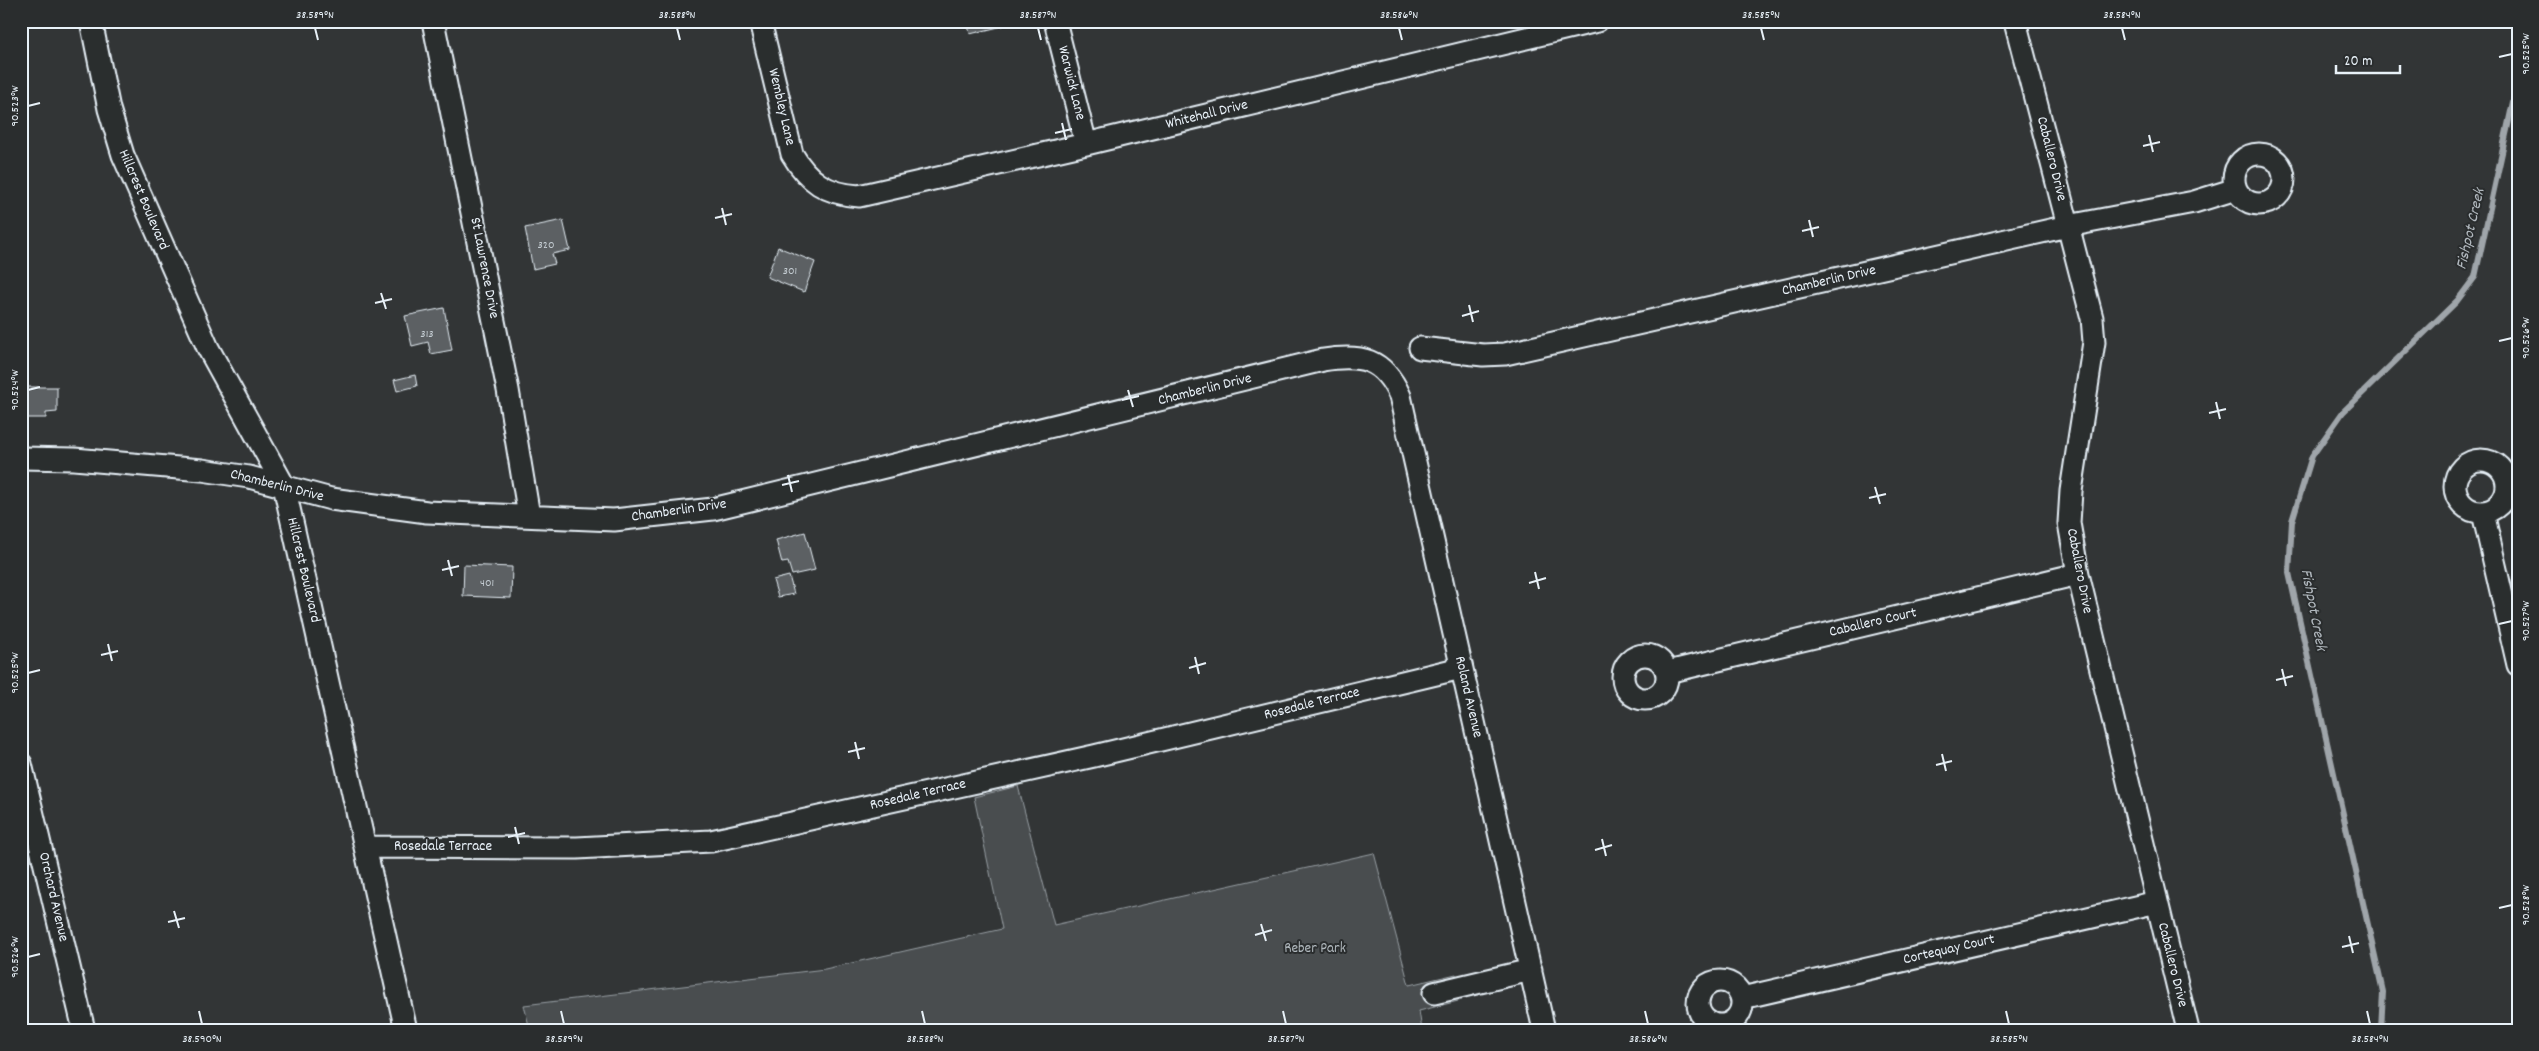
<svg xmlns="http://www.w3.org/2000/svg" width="2539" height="1051" viewBox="0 0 2539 1051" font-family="Dekko,sans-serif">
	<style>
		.green { fill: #494d4f; stroke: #989fa4 }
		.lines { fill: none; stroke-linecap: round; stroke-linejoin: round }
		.stream { stroke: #9fa5aa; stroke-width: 6 }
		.building { fill: #5c6063; stroke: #e8f1f8 }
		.minor-casing { stroke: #e8f1f8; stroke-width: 25 }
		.minor { stroke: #2a2d2e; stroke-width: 21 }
		.ticks { fill: none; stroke: #e8f1f8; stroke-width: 2 }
		.labels { text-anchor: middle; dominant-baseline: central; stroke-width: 4; stroke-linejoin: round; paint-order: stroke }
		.number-label { font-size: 12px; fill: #c5cdd3 }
		.street-label { font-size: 15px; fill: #e8f1f8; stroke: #2a2d2e }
		.park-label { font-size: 15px; fill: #b0b8bd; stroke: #2a2d2e }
		.water-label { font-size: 16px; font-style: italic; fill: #b1b8be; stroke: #2a2d2e }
		.neatline { fill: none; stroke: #e8f1f8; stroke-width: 2 }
		.ticks-label { font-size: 12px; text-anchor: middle; fill: #e8f1f8 }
	</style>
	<rect width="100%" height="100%" fill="#323536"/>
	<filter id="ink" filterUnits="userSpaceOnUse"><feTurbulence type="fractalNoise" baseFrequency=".02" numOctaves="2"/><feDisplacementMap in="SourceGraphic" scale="10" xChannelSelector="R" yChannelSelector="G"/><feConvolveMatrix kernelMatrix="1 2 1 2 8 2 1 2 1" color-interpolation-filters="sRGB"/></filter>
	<g filter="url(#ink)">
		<!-- green -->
		<path class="green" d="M1018,786L1054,925L1374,853L1409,985L1456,974L1462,1000L1419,1011L1422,1030H530L524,1005L825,969L1002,929L974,797Z"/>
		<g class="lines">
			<!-- stream -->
			<path class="stream" d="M2381,1030L2383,992L2289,573L2292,521L2312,456L2343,412L2457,301L2475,277L2518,79"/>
		</g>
		<!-- building -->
		<path class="building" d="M967,21H1001L1003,26L970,34Z
			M563,220L570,250L552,254L555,264L533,269L525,228Z
			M778,247L815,262L804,292L767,277Z
			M444,308L452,350L431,354L428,342L412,346L405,316Z
			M415,375L417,386L397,391L394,380Z
			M21,387H57V412L46,413V418H21Z
			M805,532L815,570L792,575L788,562L782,563L776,540Z
			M464,565L512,567L511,598L463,596Z
			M789,576L794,594L778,597L773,580Z"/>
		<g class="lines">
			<defs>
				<path id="minor" d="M91,21L109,109L123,155L208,348L284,486L406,1030
					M433,21L508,390L529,516
					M760,21L792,154C808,181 826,194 859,196L1086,144L1597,21
					M1055,21L1086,144
					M2015,21L2092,318L2094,342L2071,491L2069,523L2078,574L2188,1030
					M2234 179a25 25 0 1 1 50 0a25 25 0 1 1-50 0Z
					M1420,348L1483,355L1505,354L2068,226L2194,202L2236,189
					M21,458L74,459L202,470L249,477L331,499L427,512L614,520L713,509L1323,360C1361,354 1383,358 1400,396L1544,1030
					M2455 486a26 26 0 1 1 52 0a26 26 0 1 1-52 0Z
					M2483,513L2518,665
					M1623 677a22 22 0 1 1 44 0a22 22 0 1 1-44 0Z
					M1668,672L2078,574
					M21,764L84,1030
					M365,847L577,848L711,841L1094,756L1461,668
					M1698 1003a22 22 0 1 1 44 0a22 22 0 1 1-44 0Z
					M1434,993L1531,970
					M1742,998L2157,902"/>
			</defs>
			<!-- minor casing -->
			<use href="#minor" class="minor-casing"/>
			<!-- minor -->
			<use href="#minor" class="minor"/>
		</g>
	</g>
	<!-- ticks -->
	<path class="ticks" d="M315,28L318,40M677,28L680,40M1038,28L1041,40M1399,28L1402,40M1761,28L1764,40M2122,28L2125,40M2499,57L2512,54M28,106L40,103M1062,123L1066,140M1055,133L1072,129M2149,135L2153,152M2143,146L2160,142M722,208L726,225M715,218L732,214M1809,220L1813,237M1802,231L1819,227M381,293L386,309M375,303L392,299M1469,305L1473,322M1462,316L1479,311M2499,341L2512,338M28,390L40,387M1128,390L1133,407M1122,400L1139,396M2216,402L2220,419M2209,413L2226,409M788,475L792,492M782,485L799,481M1875,487L1880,504M1869,498L1886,494M448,560L452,576M442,570L459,566M1535,572L1539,589M1529,583L1546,578M2499,624L2512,621M108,644L112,661M101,655L118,651M1195,657L1199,674M1189,668L1206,663M2282,669L2286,686M28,673L40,670M2276,680L2293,676M855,742L859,759M848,752L865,748M1942,754L1946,771M1936,765L1952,761M515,827L519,844M508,837L525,833M1602,839L1606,856M1595,850L1612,845M2499,908L2512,905M174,911L179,928M168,922L185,918M1261,924L1266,941M1255,935L1272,930M2349,936L2353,953M2342,947L2359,943M28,957L40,954M199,1011L202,1024M561,1011L564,1024M922,1011L925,1024M1283,1011L1286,1024M1645,1011L1648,1024M2006,1011L2009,1024M2367,1011L2370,1024"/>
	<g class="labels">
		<!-- number labels -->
		<g class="number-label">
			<text x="546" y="245">320</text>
			<text x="790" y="271">301</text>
			<text x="427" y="334">313</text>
			<text x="487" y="583">401</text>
		</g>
		<!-- street labels -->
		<g class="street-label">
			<text transform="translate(1071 83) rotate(76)">Warwick Lane</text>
			<text transform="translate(781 107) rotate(77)">Wembley Lane</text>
			<text transform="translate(1207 115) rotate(-14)">Whitehall Drive</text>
			<text transform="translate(2051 159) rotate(76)">Caballero Drive</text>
			<text transform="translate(143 200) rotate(67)">Hillcrest Boulevard</text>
			<text transform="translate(484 268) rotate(79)">St Lawrence Drive</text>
			<text transform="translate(1829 281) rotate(-13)">Chamberlin Drive</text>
			<text transform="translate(1205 390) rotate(-14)">Chamberlin Drive</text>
			<text transform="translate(277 486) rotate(14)">Chamberlin Drive</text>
			<text transform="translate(679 511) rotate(-8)">Chamberlin Drive</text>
			<text transform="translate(303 570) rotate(77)">Hillcrest Boulevard</text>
			<text transform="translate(2079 571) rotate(79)">Caballero Drive</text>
			<text transform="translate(1873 623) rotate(-13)">Caballero Court</text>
			<text transform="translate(1468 697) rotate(77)">Roland Avenue</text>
			<text transform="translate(1312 704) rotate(-14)">Rosedale Terrace</text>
			<text transform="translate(918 795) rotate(-13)">Rosedale Terrace</text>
			<text x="443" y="847">Rosedale Terrace</text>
			<text transform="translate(53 897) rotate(77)">Orchard Avenue</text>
			<text transform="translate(1949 950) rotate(-13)">Cortequay Court</text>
			<text transform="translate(2172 965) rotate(76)">Caballero Drive</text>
		</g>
		<!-- park labels -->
		<g class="park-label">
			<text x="1315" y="949">Reber Park</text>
		</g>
		<!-- water labels -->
		<g class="water-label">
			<text transform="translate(2471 229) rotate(-77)">Fishpot Creek</text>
			<text transform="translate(2313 610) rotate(79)">Fishpot Creek</text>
		</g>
	</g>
	<!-- margin -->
	<rect width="2539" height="1051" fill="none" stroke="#2a2d2e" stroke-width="55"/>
	<!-- scale -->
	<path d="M2336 65v8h64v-8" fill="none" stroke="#e8f1f8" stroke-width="2.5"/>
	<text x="2344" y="65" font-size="15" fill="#e8f1f8" stroke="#2a2d2e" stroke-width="4" paint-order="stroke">20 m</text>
	<rect x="28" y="28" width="2484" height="996" class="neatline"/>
	<g class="ticks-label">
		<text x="315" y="18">38.589°N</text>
		<text x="677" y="18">38.588°N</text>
		<text x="1038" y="18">38.587°N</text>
		<text x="1399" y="18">38.586°N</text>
		<text x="1761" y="18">38.585°N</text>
		<text x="2122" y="18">38.584°N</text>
		<text transform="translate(2525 54) rotate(-90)" y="4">90.525°W</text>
		<text transform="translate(14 106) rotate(-90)" y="4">90.523°W</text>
		<text transform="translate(2525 338) rotate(-90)" y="4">90.526°W</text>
		<text transform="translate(14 390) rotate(-90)" y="4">90.524°W</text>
		<text transform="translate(2525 621) rotate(-90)" y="4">90.527°W</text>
		<text transform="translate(14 673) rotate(-90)" y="4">90.525°W</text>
		<text transform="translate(2525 905) rotate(-90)" y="4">90.528°W</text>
		<text transform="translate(14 957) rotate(-90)" y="4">90.526°W</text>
		<text x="202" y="1042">38.590°N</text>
		<text x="564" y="1042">38.589°N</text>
		<text x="925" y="1042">38.588°N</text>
		<text x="1286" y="1042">38.587°N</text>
		<text x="1648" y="1042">38.586°N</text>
		<text x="2009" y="1042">38.585°N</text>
		<text x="2370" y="1042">38.584°N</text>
	</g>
</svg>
